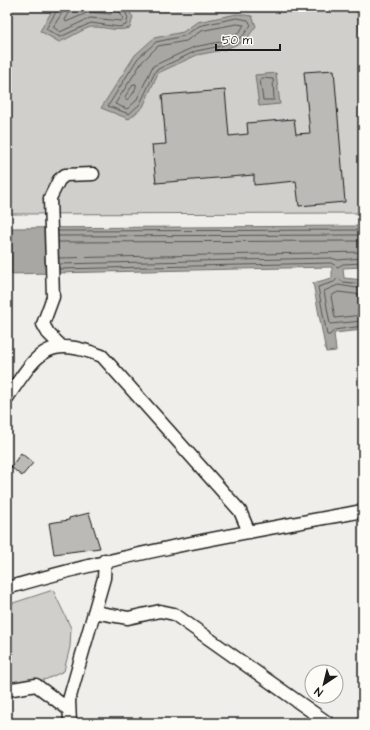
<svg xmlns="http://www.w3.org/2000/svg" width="370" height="730" viewBox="0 0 370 730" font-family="'Architects Daughter',sans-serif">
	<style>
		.green { fill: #d0cfcc; stroke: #767674 }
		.water { fill: #a8a7a3; stroke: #706f6d }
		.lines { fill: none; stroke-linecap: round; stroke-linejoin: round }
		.shore { stroke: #545452; stroke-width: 1 }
		.building { fill: #bbbab6; stroke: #1c1c1c }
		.minor-casing { stroke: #1c1c1c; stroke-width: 15 }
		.minor { stroke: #fdfcf7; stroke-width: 12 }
	</style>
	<rect width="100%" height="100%" fill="#f0eeea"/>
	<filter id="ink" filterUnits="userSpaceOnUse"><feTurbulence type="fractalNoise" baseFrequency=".025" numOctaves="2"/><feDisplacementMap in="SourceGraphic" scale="8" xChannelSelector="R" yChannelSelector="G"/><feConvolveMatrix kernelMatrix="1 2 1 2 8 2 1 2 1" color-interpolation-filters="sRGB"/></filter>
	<g filter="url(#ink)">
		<!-- green -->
		<path class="green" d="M7,7H363V213L7,214Z
			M53,590L71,628L70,647L64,671L47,679L7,688V605Z"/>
		<!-- water -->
		<path class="water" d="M56,7H126L133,17L130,28C115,32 108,27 93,27C85,27 69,39 59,42L40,31L52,11Z
			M357,7H363V68Z
			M237,14L252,16L256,26L245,41L223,50L197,55L158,73L143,107L129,119L101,108L135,55L154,38L183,32L197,22Z
			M276,73L280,104L259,106L255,75Z
			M363,226V267L343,268L344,278L363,280V330L334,333L336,351L326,352L313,283L332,278V267L7,274V228Z"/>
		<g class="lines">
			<!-- shore -->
			<path class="shore" d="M59,7L46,29L60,37L91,23L119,27L126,25L128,18L123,7
				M64,7L62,13L53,27L60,32L90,18L122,21L123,19L118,7
				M70,7L69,13L65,20L66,22L89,12L111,14L112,7
				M237,18L248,20L251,25L242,37L221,46L196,51L156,70L140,104L129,114L108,106L138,58L156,42L184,36L199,26Z
				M237,24L244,25L239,33L220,42L194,47L153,66L136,101L127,109L115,104L142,62L158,46L186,41L201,31Z
				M262,78L273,79L274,100H263L260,80Z
				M134,84H136C137,89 131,98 126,100L125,97Z
				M58,231L363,230
				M58,236L363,235
				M58,242L363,241
				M59,258L363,252
				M59,264L331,258L338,260L363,258
				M59,269L331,263L338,267L343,264L363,263
				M363,284L343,282L338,278L334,282L318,287L327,335H330L334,330L363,326
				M363,289L338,285L324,291L330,324L363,321
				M363,295L338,292L331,296L335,318L363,315"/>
		</g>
		<!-- building -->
		<path class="building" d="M334,70L345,202L299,206L296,181L254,185V175L156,183L152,145L166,144L162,95L225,90L229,136L248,134L247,123L294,119L296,134L310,133L304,72Z
			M21,453L33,463L22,476L11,467Z
			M89,513L100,548L54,554L49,523L69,520V518Z"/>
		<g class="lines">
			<defs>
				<path id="minor" d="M61,346L48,333L43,324L53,297L50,198L59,180L65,175L93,174
					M7,398C37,354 46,334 102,356L240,511L249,532
					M7,588C124,553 243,533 363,511
					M94,612L128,618L160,611L174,614L328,723
					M7,690L36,685L68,709
					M70,723L69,700L104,578L105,560"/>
			</defs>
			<!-- minor casing -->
			<use href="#minor" class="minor-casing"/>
			<!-- minor -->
			<use href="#minor" class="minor"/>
		</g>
	</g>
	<!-- margin -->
	<rect width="370" height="730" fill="none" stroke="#fdfcf7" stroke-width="24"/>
	<rect x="12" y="12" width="346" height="706" fill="none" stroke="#1c1c1c" stroke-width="1.5" filter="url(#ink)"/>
	<!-- north arrow -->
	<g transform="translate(324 684) rotate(215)"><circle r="19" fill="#fdfcf7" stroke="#a3a29f"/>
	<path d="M0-3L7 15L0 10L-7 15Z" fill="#1c1c1c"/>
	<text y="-6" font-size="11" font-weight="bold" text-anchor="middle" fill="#1c1c1c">N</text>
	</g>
	<!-- scale -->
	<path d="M216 44v6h64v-6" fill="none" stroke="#1c1c1c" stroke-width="2"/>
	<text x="222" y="44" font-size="12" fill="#1c1c1c" stroke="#fdfcf7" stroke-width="3" paint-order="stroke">50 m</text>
</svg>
